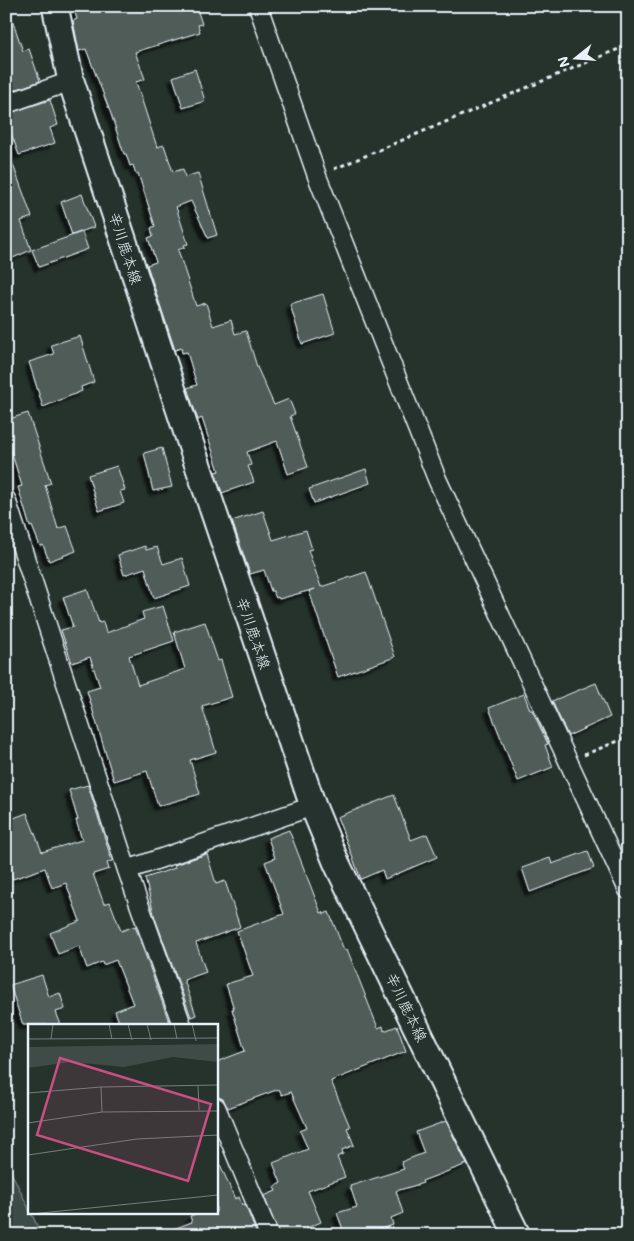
<svg xmlns="http://www.w3.org/2000/svg" width="634" height="1241" viewBox="0 0 634 1241" font-family="Mali,'Klee One',sans-serif">
	<style>
		.green { fill: #3e4b47; stroke: #939ea0 }
		.building { fill: #505c59; stroke: #e8f1f8; filter: url(#shadow) }
		.lines { fill: none; stroke-linecap: round; stroke-linejoin: round }
		.street-casing { stroke: #e8f1f8; stroke-width: 21 }
		.secondary-casing { stroke: #e8f1f8; stroke-width: 29 }
		.path { stroke: #e8f1f8; stroke-width: 3; stroke-dasharray: 4 4; stroke-linecap: butt }
		.street { stroke: #26332d; stroke-width: 18 }
		.secondary { stroke: #26332d; stroke-width: 25 }
		.labels { text-anchor: middle; dominant-baseline: central; stroke-width: 4; stroke-linejoin: round; paint-order: stroke }
		.street-label { font-size: 15px; fill: #e8f1f8; stroke: #26332d }
		.inset-road { fill: none; stroke: #747f7e; stroke-width: 1 }
		.view { fill: #cc4e82; fill-opacity: 0.15; stroke: #cc4e82; stroke-width: 2.5 }
		.inset-edge { fill: none; stroke: #e8f1f8; stroke-width: 2.5 }
	</style>
	<defs>
		<filter id="shadow"><feDropShadow dx="-4.5" dy="4.5" stdDeviation="1" flood-color="#0009"/></filter>
	</defs>
	<rect width="100%" height="100%" fill="#26332d"/>
	<filter id="ink" filterUnits="userSpaceOnUse"><feTurbulence type="fractalNoise" baseFrequency=".02" numOctaves="2"/><feDisplacementMap in="SourceGraphic" scale="10" xChannelSelector="R" yChannelSelector="G"/><feConvolveMatrix kernelMatrix="1 2 1 2 8 2 1 2 1" color-interpolation-filters="sRGB"/></filter>
	<g filter="url(#ink)">
		<!-- green -->
		<path class="green" d="M6,1161L29,1209V1212H31L41,1235H6Z"/>
		<!-- building -->
		<path class="building" d="M73,6H196L202,24L198,25L200,32L135,52L145,79L136,82L157,147L164,145L173,172L183,169L185,177L198,173L217,235L208,238L191,201L176,207L188,244L184,245L185,247L178,250L196,306L206,303L213,326L231,320L235,334L246,331L257,367L274,405L289,399L295,414L290,416L308,467L288,474L277,441L247,452L251,465L248,466L254,482L222,493L215,472L219,471L202,418L198,420L187,388L197,385L187,352L182,353L181,348L175,350L147,265L156,262L148,238L153,236L151,228L155,226L138,173L136,174L133,165L130,166L126,154H124L111,114L86,49L79,51L73,21L77,19Z
			M6,11H9L23,51L29,49L40,81L6,93Z
			M195,69L205,101L183,108L173,77Z
			M50,100L58,125L50,128L55,143L19,155L6,119V114Z
			M8,151L32,217L21,221L31,250L6,261V152Z
			M82,194L94,227L72,235L61,202Z
			M82,232L88,249L39,267L32,250Z
			M323,294L335,333L302,344L290,304Z
			M80,336L94,382L81,387L82,391L43,407L29,362L54,354L51,345Z
			M28,413L51,483L45,485L58,529L67,526L76,551L49,561L43,545L40,546L32,526L30,527L18,487L22,486L6,435V420Z
			M162,448L172,487L153,491L144,453Z
			M117,466L125,490L120,491L124,503L99,511L88,475Z
			M366,469L370,483L314,503L309,489Z
			M263,511L273,540L306,530L312,549L308,550L321,587L366,572L395,657L338,677L309,591L315,589L279,599L278,597L276,598L273,591H271L264,570L250,574L232,521Z
			M145,546L146,550L157,547L163,564L182,558L190,586L154,598L145,568L124,575L118,555Z
			M87,589L99,623L103,622L106,633L144,619L142,612L163,606L174,641L129,656L138,685L185,669L174,632L205,622L218,661L221,660L232,697L202,706L216,752L190,760L200,794L158,806L147,771L114,781L87,691L100,687L90,657L72,663L61,630L73,627L63,597Z
			M596,683L610,717L568,736L552,701Z
			M524,694L530,710H532L548,744L545,745L553,767L518,781L489,708Z
			M88,785L112,861L107,863L109,869L93,874L104,904L110,902L121,931L135,926L170,1024L168,1025H120L115,1011L133,1004L116,960L103,965L102,962L87,968L79,946L58,954L50,933L80,921L66,883L52,888L45,868L13,879L6,860V821L27,813L42,852L82,840L76,820H78L69,790Z
			M394,795L411,840L427,834L437,857L385,879L382,870L361,879L337,817Z
			M289,830L321,913L323,912L324,914L329,912L344,950L347,949L378,1028L383,1026L384,1031L397,1026L406,1051L331,1081L350,1127L347,1128L354,1145L342,1150L343,1154L337,1157L345,1177L308,1191L321,1222L307,1228L309,1235H279L264,1196L276,1191L274,1187L281,1183L273,1163L308,1149L300,1131L307,1128L291,1092L282,1095L279,1089L228,1108L223,1099L218,1097L216,1092V1062L245,1051L232,1009H234L226,984L253,976L237,931L284,914L265,862L275,858L268,838Z
			M588,851L594,868L530,892L522,868L550,858L552,864Z
			M207,854L216,884L225,881L240,927L196,943L206,972L184,980L196,1015L191,1017L155,918L145,878L175,868L174,865Z
			M42,975L49,997L60,993L65,1009L56,1012L61,1025H23L10,985Z
			M446,1121L467,1164L422,1181L423,1183L396,1191L403,1213L391,1218L393,1225L363,1235H345L337,1213L357,1207L350,1186L404,1169L401,1162L424,1153L416,1132Z
			M216,1155L235,1199L239,1197L242,1205L245,1204L257,1235H163V1233L192,1222L190,1216L201,1212H216Z"/>
		<g class="lines">
			<defs>
				<path id="street" d="M258,6L317,176L437,479L628,890
					M6,104L71,81
					M6,499L127,870L182,1025
					M127,870L313,806
					M216,1107L269,1235"/>
				<path id="secondary" d="M55,6L71,81L189,439L313,806L337,864L517,1235"/>
			</defs>
			<!-- street casing -->
			<use href="#street" class="street-casing"/>
			<!-- secondary casing -->
			<use href="#secondary" class="secondary-casing"/>
			<!-- path -->
			<path class="path" d="M334,169L628,45
				M584,755L628,737"/>
			<!-- street -->
			<use href="#street" class="street"/>
			<!-- secondary -->
			<use href="#secondary" class="secondary"/>
		</g>
	</g>
	<g class="labels">
		<!-- street labels -->
		<g class="street-label">
			<text transform="translate(126 248) rotate(72)">辛川鹿本線</text>
			<text transform="translate(254 633) rotate(71)">辛川鹿本線</text>
			<text transform="translate(407 1007) rotate(64)">辛川鹿本線</text>
		</g>
	</g>
	<!-- overview -->
	<g transform="translate(28 1024)">
		<rect width="190" height="190" fill="#26332d"/>
		<path d="M190,20V38L145,33L96,43L43,38L0,44V23Z" fill="#3e4b47"/>
		<path class="inset-road" d="M81,0L84,15M100,0L104,16M119,0L123,16M146,0L149,15M164,0L168,17M0,15L190,14M23,15L25,0M170,61L171,86M73,63L74,88M0,69L73,63L190,61M0,99L74,88L190,87M0,131L109,115L190,111M3,190L190,171"/>
		<path class="view" d="M32,34L183,80L160,157L9,111Z"/>
		<rect width="190" height="190" class="inset-edge"/>
	</g>
	<!-- margin -->
	<rect width="634" height="1241" fill="none" stroke="#26332d" stroke-width="25"/>
	<rect x="12" y="12" width="609" height="1216" fill="none" stroke="#e8f1f8" stroke-width="2" filter="url(#ink)"/>
	<!-- north arrow -->
	<g transform="translate(576 58) rotate(253)" stroke="#26332d" stroke-width="4" paint-order="stroke">
	<path d="M0-4L9 19L0 12L-9 19Z" fill="#e8f1f8"/>
	<text y="-8" font-size="14" font-weight="bold" text-anchor="middle" fill="#e8f1f8">N</text>
	</g>
</svg>
